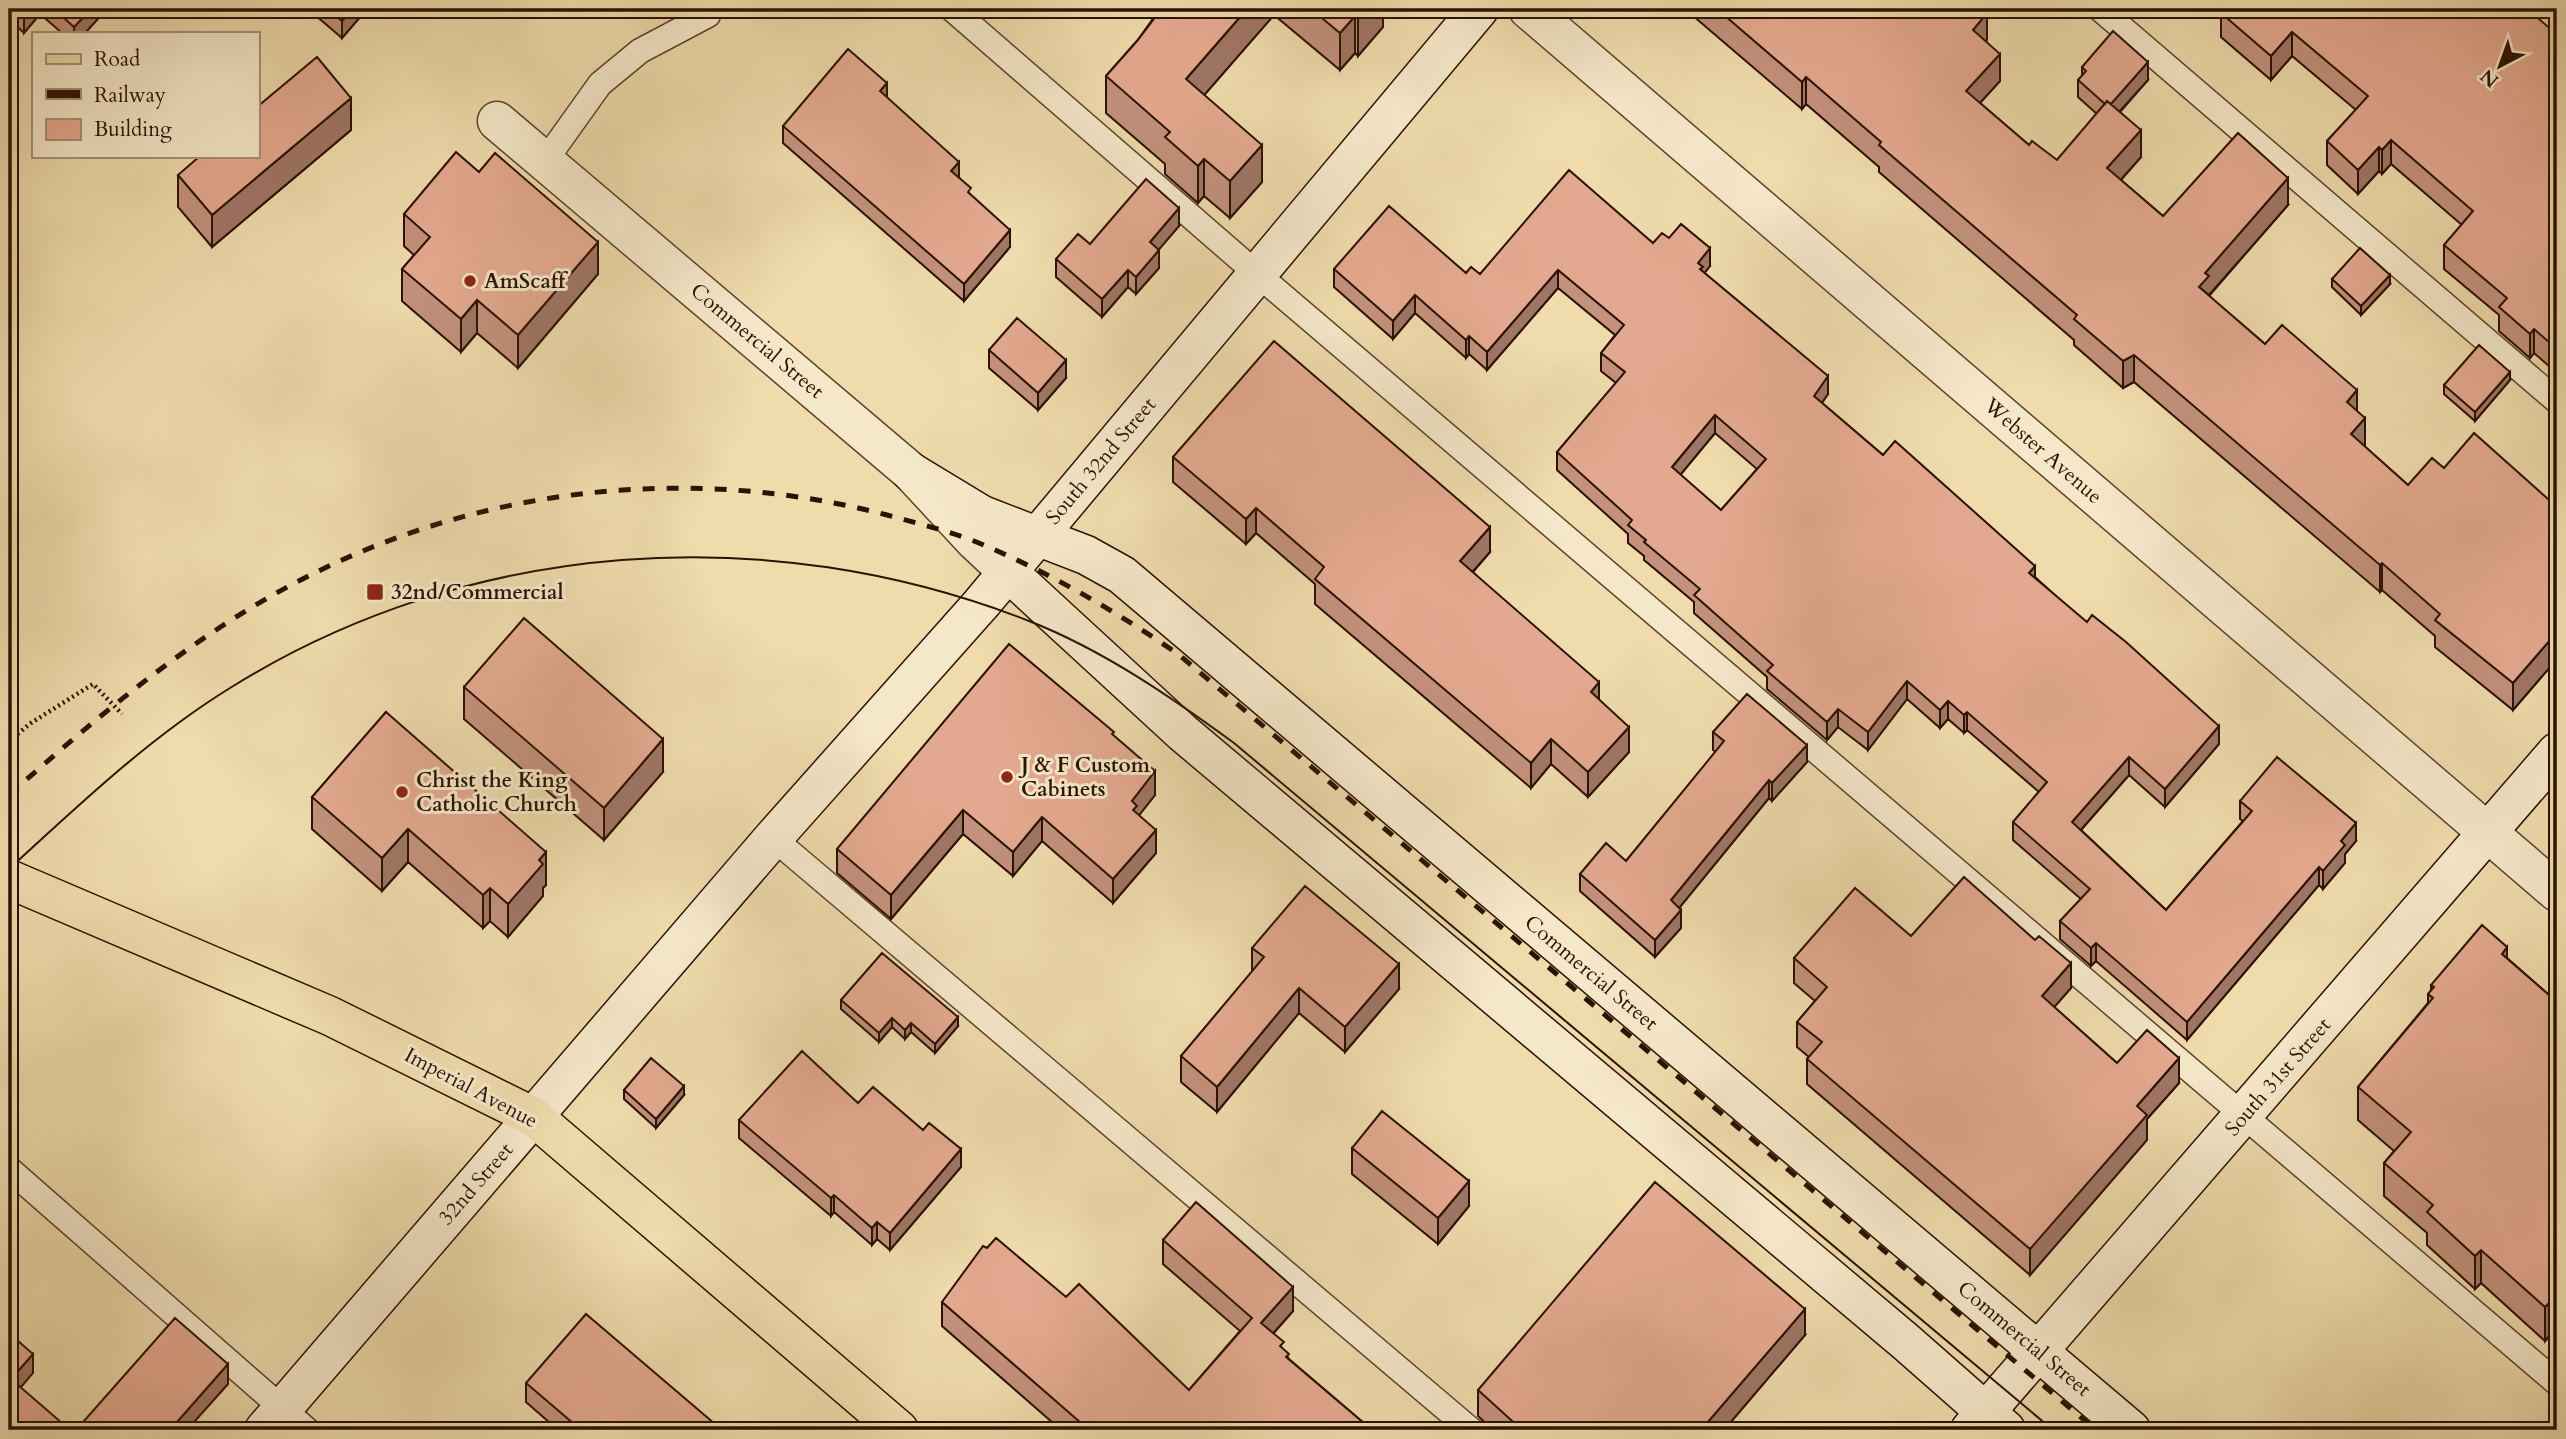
<svg xmlns="http://www.w3.org/2000/svg" width="2566" height="1439" viewBox="0 0 2566 1439" font-family="Cardo,serif">
	<style>
		.lines { fill: none; stroke-linecap: round; stroke-linejoin: round }
		.lane-casing { stroke: #5b442c; stroke-width: 27 }
		.street-casing { stroke: #5b442c; stroke-width: 41 }
		.secondary-casing { stroke: #2a1201; stroke-width: 41 }
		.primary-casing { stroke: #2a1201; stroke-width: 41 }
		.path { stroke: #2a1201; stroke-width: 4.5; stroke-dasharray: 2 3.5; stroke-linecap: butt }
		.lane { stroke: #f5e8c9; stroke-width: 24 }
		.street { stroke: #f5e8c9; stroke-width: 38 }
		.secondary { stroke: #f5e8c9; stroke-width: 38 }
		.primary { stroke: #efdbac; stroke-width: 38 }
		.tram { stroke: #2a1201; stroke-width: 2 }
		.rail { stroke: #2a1201; stroke-width: 5; stroke-dasharray: 12 12; stroke-linecap: butt }
		.wall { fill: #c3917c; stroke: #2a1201; stroke-width: 2; fill-rule: evenodd }
		.shaded-wall { fill: #9f7665; stroke: #2a1201; stroke-width: 2 }
		.building { fill: #e3a990; stroke: #2a1201; stroke-width: 2; fill-rule: evenodd }
		.poi-dot { fill: #8f2418; stroke: #f5e8c9; stroke-width: 2.5 }
		.labels { text-anchor: middle; dominant-baseline: central; stroke-width: 6; stroke-linejoin: round; paint-order: stroke }
		.poi-label { font-size: 21px; font-weight: bold; fill: #2a1201; stroke: #f5e8c9; text-anchor: start }
		.street-label { font-size: 21px; fill: #2a1201; stroke: #f5e8c9 }
	</style>
	<rect width="100%" height="100%" fill="#efdbac"/>
	<filter id="stains"><feTurbulence type="fractalNoise" baseFrequency=".00286" numOctaves="4"/><feColorMatrix values="0 0 0 0 .2 0 0 0 0 .09 0 0 0 0 .02 0 0 0 .5 -.17"/></filter>
	<radialGradient id="worn" r=".72"><stop offset=".6" stop-color="#630" stop-opacity="0"/><stop offset="1" stop-color="#630" stop-opacity=".3"/></radialGradient>
	<g class="lines">
		<defs>
			<path id="lane" d="M952,9L1256,273L2557,1383
				M2100,9L2557,401
				M545,161L600,84L640,51L708,15
				M773,838L1471,1430
				M9,1169L307,1430"/>
			<path id="street" d="M1528,9L2557,892
				M497,121L911,472L975,541L1008,572"/>
			<path id="secondary" d="M911,472L982,515L1086,555L1122,575L2131,1430
				M1008,572L1183,733L1906,1342L2006,1430
				M264,1430L773,838L981,604L1479,9
				M1970,1430L2557,752"/>
			<path id="primary" d="M9,879L330,1016L534,1117L899,1430"/>
		</defs>
		<!-- lane casing -->
		<use href="#lane" class="lane-casing"/>
		<!-- street casing -->
		<use href="#street" class="street-casing"/>
		<!-- secondary casing -->
		<use href="#secondary" class="secondary-casing"/>
		<!-- primary casing -->
		<use href="#primary" class="primary-casing"/>
		<!-- path -->
		<path class="path" d="M9,741L31,723L93,684L122,714"/>
		<!-- lane -->
		<use href="#lane" class="lane"/>
		<!-- street -->
		<use href="#street" class="street"/>
		<!-- secondary -->
		<use href="#secondary" class="secondary"/>
		<!-- primary -->
		<use href="#primary" class="primary"/>
		<!-- tram -->
		<path class="tram" d="M9,869C79,805 149,738 230,688C470,538 768,519 1029,621C1103,650 1171,697 1234,743L2053,1430"/>
		<!-- rail -->
		<path class="rail" d="M9,795C97,717 190,638 295,583C476,487 688,463 887,515C916,523 945,530 974,541C1045,570 1114,610 1178,654L2096,1430"/>
	</g>
	<!-- wall -->
	<path class="wall" d="M9,9H107L85,33H62L40,14L24,33L9,19Z
		M308,9H367L342,38Z
		M1155,9H1383V27L1358,56L1355,53L1340,70L1274,15L1204,95L1262,182L1230,218L1204,196L1198,203L1165,174V164L1106,113V76L1137,41L1152,20V12Z
		M1685,9H1982L1987,40L1986,41L2000,81L1980,103L2029,145L2057,160L2097,114L2078,97V80L2082,76V67L2148,80L2120,112L2141,157L2121,180L2163,216L2288,205L2209,296L2265,344L2357,412L2364,446L2408,485L2444,468L2557,507V659L2513,710L2435,647V636L2382,590L2380,592L2134,382L2123,388L2074,345V340L1879,172V167L1806,104L1802,109Z
		M2221,13L2557,35V373L2534,353L2530,358L2499,331V315L2444,269V245L2462,225L2391,164L2382,174L2379,171L2358,194L2327,165V141L2356,110L2292,56L2271,80L2221,37Z
		M887,98L959,177L971,196L1010,247L964,301L783,143V126Z
		M351,130L212,247L178,207V175Z
		M479,172L598,274L518,368L477,333L461,352L402,301V269L414,255L404,246V214Z
		M1179,226L1158,250L1159,268L1136,294L1128,287L1102,317L1056,277V259L1090,244Z
		M1653,243L1710,266L1704,273L1828,394L1822,403L1883,455L2035,577L2219,744L2165,807L2129,775L2081,830L2166,910L2243,821L2240,819V801L2356,841L2345,854V863L2323,889L2319,885L2187,1040L2096,961L2091,966L2060,939V921L2081,899L2013,840V822L2039,792L1967,730L1964,733L1948,719L1940,728L1907,699L1868,750L1838,727L1827,740L1767,689V677L1694,613V602L1644,560V556L1628,543V534L1557,470V452L1616,383L1601,371V353L1615,335L1558,288L1487,370L1469,354L1466,358L1415,313L1393,339L1334,287V269L1480,274ZM1715,433L1757,469L1721,510L1680,475Z
		M2332,279L2390,284L2361,315L2332,287Z
		M989,350L1066,378L1038,410L989,368Z
		M2510,380L2475,421L2444,394V385Z
		M1173,457L1490,552L1473,572L1599,700L1629,752L1588,797L1551,764L1531,788L1315,604V584L1256,533L1246,544L1173,482Z
		M464,687L663,772L604,840L464,719Z
		M386,712L546,885L543,888V896L508,937L490,921L483,928L408,862L382,891L312,829V797Z
		M1713,732L1807,762L1772,801L1769,798L1679,908L1681,928L1655,957L1580,891V874L1626,861L1716,752L1713,750Z
		M1114,736L1155,795L1139,815L1156,853L1113,903L1042,841L1013,876L963,834L891,919L837,873V849Z
		M1911,936L2071,988L2054,1007L2117,1063L2179,1083L2147,1119V1140L2030,1275L1807,1084V1059L1809,1057L1797,1047V1022L1815,1001L1794,983V958Z
		M1252,948L1399,989L1345,1052L1299,1013L1217,1112L1181,1082V1056L1252,972Z
		M2507,958L2557,1002V1339L2552,1333L2545,1341L2481,1283L2475,1289L2427,1245V1233L2384,1196V1163L2394,1151L2358,1120V1087L2428,1003V994L2431,990V985Z
		M841,1000L958,1026L935,1053L911,1032L905,1039L892,1027L879,1042L841,1009Z
		M624,1090L684,1095L656,1128L624,1099Z
		M858,1103L961,1167L890,1250L877,1239L872,1245L834,1212L831,1216L739,1138V1120Z
		M1352,1148L1469,1206L1438,1244L1352,1174Z
		M1163,1240L1293,1311L1273,1334L1289,1359L1372,1430H1061L942,1326V1302L987,1248L1066,1297L1189,1390L1240,1331L1163,1264Z
		M1805,1335L1724,1430H1493L1478,1416V1390Z
		M526,1383L722,1430H558L526,1402Z"/>
	<!-- shaded-wall -->
	<path class="shaded-wall" d="M29,9H40V14L24,33V15Z
		M91,9H107L85,33H74V27Z
		M352,9H367L342,38V21Z
		M1247,9H1274V15L1186,116V79Z
		M1367,9H1383V27L1358,56V19Z
		M1987,13V40L1973,57V30Z
		M1355,16V53L1340,70V33Z
		M2292,32V56L2271,80V56Z
		M2000,54V81L1966,118V91Z
		M2148,62V80L2108,124V107Z
		M1806,77V104L1802,109V82Z
		M887,83V100L880,91Z
		M351,98V130L212,247V215Z
		M2141,130V157L2107,195V168Z
		M2391,140V164L2382,174V150Z
		M1262,145V182L1230,218V181Z
		M2379,147V171L2358,194V170Z
		M1204,159V196L1198,203V166Z
		M959,162V179L951,171Z
		M2288,178V205L2209,295L2199,287L2205,273Z
		M1179,208V226L1150,260V242Z
		M1010,230V247L964,301V284Z
		M598,242V274L518,368V335Z
		M1710,248V266L1703,275L1698,263Z
		M1159,250V268L1136,294V277Z
		M1128,270V287L1102,317V299Z
		M1558,270V288L1487,370V352Z
		M2390,275V284L2361,315V306Z
		M1415,295V313L1393,339V321Z
		M477,300V333L461,352V319Z
		M2534,329V353L2530,358V334Z
		M1469,336V354L1466,358V340Z
		M2134,355V382L2123,388V361Z
		M1066,360V378L1038,410V393Z
		M2510,372V380L2475,421V412Z
		M1828,376V394L1814,414V396Z
		M2357,390V417L2347,402Z
		M1715,415V433L1672,485V467Z
		M2365,418V445L2351,461V434Z
		M1256,508V533L1246,544V519Z
		M1490,527V552L1460,586V561Z
		M2382,563V590L2380,592V565Z
		M2035,566V584L2029,573Z
		M2557,632V659L2513,710V683Z
		M1907,681V699L1868,750V732Z
		M1599,682V707L1591,692Z
		M1948,701V719L1940,728V710Z
		M1838,709V727L1827,740V722Z
		M1967,712V730L1964,733V715Z
		M2219,726V744L2165,807V789Z
		M1629,727V752L1588,797V772Z
		M663,739V772L604,840V808Z
		M1551,739V764L1531,788V763Z
		M1807,745V762L1772,801V783Z
		M2129,757V775L2072,840V822Z
		M1155,771V795L1137,818V830L1132,801Z
		M1769,780V798L1671,918V900Z
		M963,810V834L891,919V895Z
		M1042,817V841L1013,876V852Z
		M2356,823V841L2345,854V863L2323,889V871L2341,841Z
		M408,829V862L382,891V858Z
		M1156,830V853L1113,903V879Z
		M546,852V885L543,888V896L508,937V904L539,860Z
		M2319,867V885L2187,1040V1022Z
		M490,888V921L483,928V895Z
		M1681,910V928L1655,957V940Z
		M2096,943V961L2091,966V948Z
		M2507,947V980L2502,954Z
		M2071,963V988L2042,1021V996Z
		M1399,964V989L1345,1052V1027Z
		M1299,988V1013L1217,1112V1087Z
		M958,1017V1026L935,1053V1044Z
		M892,1018V1027L879,1042V1033Z
		M911,1023V1032L905,1039V1030Z
		M2179,1058V1083L2147,1119V1140L2030,1275V1249L2137,1106Z
		M684,1086V1095L656,1128V1119Z
		M961,1149V1167L890,1250V1233Z
		M1469,1181V1206L1438,1244V1218Z
		M834,1195V1212L831,1216V1198Z
		M877,1222V1239L872,1245V1228Z
		M2481,1250V1283L2475,1289V1256Z
		M1293,1287V1311L1261,1347V1323Z
		M2552,1300V1333L2545,1341V1307Z
		M1805,1309V1335L1724,1430H1701Z
		M33,1354V1373L11,1399V1379Z
		M228,1364V1384L187,1430H170Z"/>
	<!-- building -->
	<path class="building" d="M16,9H29L24,15Z
		M54,9H91L74,27Z
		M328,9H352L342,21Z
		M1155,9H1247L1186,79L1262,145L1230,181L1204,159L1198,166L1165,137L1170,132L1106,76L1137,41L1156,16L1152,12Z
		M1311,9H1367L1358,19L1355,16L1340,33Z
		M1717,9H1982L1987,13L1973,30L2000,54L1966,91L2029,145L2032,141L2057,160L2107,101L2141,130L2107,168L2163,216L2238,133L2288,178L2205,273L2209,276L2199,287L2265,344L2282,325L2357,390L2347,402L2365,418L2351,434L2408,485L2432,458L2444,468L2474,433L2557,507V632L2513,683L2435,620L2440,614L2382,563L2380,565L2134,355L2123,361L2074,319L2077,315L1879,145L1881,142L1806,77L1802,82Z
		M2225,9H2528L2557,35V349L2534,329L2530,334L2499,307L2507,298L2444,245L2473,211L2391,140L2382,150L2379,147L2358,170L2327,141L2368,96L2292,32L2271,56L2221,13Z
		M2113,31L2148,62L2111,104L2107,101L2105,104L2078,80L2086,71L2082,67Z
		M848,49L887,83L880,91L959,162L951,171L971,188L968,192L1010,230L964,284L783,126Z
		M317,57L351,98L212,215L178,175L200,156H257V107Z
		M456,152L479,172L495,153L598,242L518,335L477,300L461,319L402,269L430,237L404,214Z
		M1569,170L1653,243L1662,233L1669,238L1681,224L1710,248L1698,263L1703,267L1700,269L1828,376L1814,396L1883,455L1895,441L2035,566L2029,573L2087,622L2092,615L2126,642L2219,726L2165,789L2129,757L2072,822L2166,910L2252,811L2240,801L2277,757L2356,823L2341,841L2345,845L2323,871L2319,867L2187,1022L2096,943L2091,948L2060,921L2090,889L2013,822L2047,782L1967,712L1964,715L1948,701L1940,710L1907,681L1868,732L1838,709L1827,722L1767,671L1773,665L1694,595L1700,589L1644,542L1646,540L1628,525L1632,520L1557,452L1625,372L1601,353L1624,325L1558,270L1487,352L1469,336L1466,340L1415,295L1393,321L1334,269L1389,206L1466,273L1471,267L1480,274ZM1715,415L1766,459L1721,510L1672,467Z
		M1146,179L1179,208L1150,242L1159,250L1136,277L1128,270L1102,299L1056,259L1078,234L1090,244Z
		M2360,248L2390,275L2361,306L2332,279Z
		M1017,318L1066,360L1038,393L989,350Z
		M1274,341L1490,527L1460,561L1599,682L1591,692L1629,727L1588,772L1551,739L1531,763L1315,579L1324,567L1256,508L1246,519L1173,457Z
		M2479,345L2510,372L2475,412L2444,385Z
		M524,618L663,739L604,808L464,687Z
		M1009,644L1114,732L1112,734L1155,771L1132,801L1137,806L1133,810L1156,830L1113,879L1042,817L1013,852L963,810L891,895L837,849Z
		M1747,694L1807,745L1772,783L1769,780L1671,900L1681,910L1655,940L1580,874L1606,843L1626,861L1724,741L1713,732Z
		M386,712L546,852L539,860L543,864L508,904L490,888L483,895L408,829L382,858L312,797Z
		M1964,877L2035,940L2039,936L2071,963L2042,996L2117,1063L2147,1030L2179,1058L2137,1106L2147,1115L2030,1249L1807,1059L1822,1042L1797,1022L1827,987L1794,958L1855,888L1911,936Z
		M1305,886L1399,964L1345,1027L1299,988L1217,1087L1181,1056L1264,957L1252,948Z
		M2482,925L2507,947L2502,954L2557,1002V1306L2552,1300L2545,1307L2481,1250L2475,1256L2427,1212L2433,1205L2384,1163L2411,1132L2358,1087L2433,998L2428,994L2434,987L2431,985Z
		M882,953L958,1017L935,1044L911,1023L905,1030L892,1018L879,1033L841,1000Z
		M802,1051L858,1103L873,1087L923,1130L929,1123L961,1149L890,1233L877,1222L872,1228L834,1195L831,1198L739,1120Z
		M651,1058L684,1086L656,1119L624,1090Z
		M1382,1111L1469,1181L1438,1218L1352,1148Z
		M1655,1182L1805,1309L1701,1430H1522L1478,1390Z
		M1196,1202L1293,1287L1261,1323L1284,1342L1280,1346L1289,1354L1286,1357L1372,1430H1089L942,1302L983,1246L987,1248L996,1238L1066,1297L1079,1284L1189,1390L1252,1318L1163,1240Z
		M586,1314L722,1430H581L526,1383Z
		M175,1318L228,1364L170,1430H76Z
		M9,1333L33,1354L11,1379L70,1430H9Z"/>
	<!-- markers -->
	<g class="poi-dot">
		<circle cx="470" cy="281" r="7"/>
		<rect x="366" y="583" width="18" height="18" rx="3.5"/>
		<circle cx="1007" cy="777" r="7"/>
		<circle cx="402" cy="792" r="7"/>
	</g>
	<g class="labels">
		<!-- poi labels -->
		<g class="poi-label">
			<text x="484" y="281">AmScaff</text>
			<text x="391" y="592">32nd/Commercial</text>
			<text x="1021" y="765">J &amp; F Custom<tspan x="1021" dy="24">Cabinets</tspan></text>
			<text x="416" y="780">Christ the King<tspan x="416" dy="24">Catholic Church</tspan></text>
		</g>
		<!-- street labels -->
		<g class="street-label">
			<text transform="translate(757 341) rotate(40)">Commercial Street</text>
			<text transform="translate(2043 451) rotate(41)">Webster Avenue</text>
			<text transform="translate(1101 461) rotate(-50)">South 32nd Street</text>
			<text transform="translate(1591 973) rotate(40)">Commercial Street</text>
			<text transform="translate(2278 1077) rotate(-49)">South 31st Street</text>
			<text transform="translate(471 1088) rotate(28)">Imperial Avenue</text>
			<text transform="translate(476 1184) rotate(-49)">32nd Street</text>
			<text transform="translate(2024 1339) rotate(40)">Commercial Street</text>
		</g>
	</g>
	<!-- margin -->
	<rect width="2566" height="1439" fill="none" stroke="#efdbac" stroke-width="35"/>
	<rect x="10" y="10" width="2545" height="1418" fill="none" stroke="#2a1201" stroke-width="3.5"/>
	<rect x="18" y="18" width="2531" height="1404" fill="none" stroke="#2a1201" stroke-width="2"/>
	<!-- legend -->
	<rect x="32" y="32" width="228" height="126" fill="#f5e8c9" stroke="#a49279" stroke-width="2"/>
	<rect x="46" y="54" width="35" height="10" fill="#efdbac" stroke="#a49279" stroke-width="2"/>
	<text x="94" y="66" font-size="21" fill="#2a1201">Road</text>
	<rect x="46" y="89" width="35" height="10" fill="#2a1201" stroke="#a49279" stroke-width="2"/>
	<text x="94" y="102" font-size="21" fill="#2a1201">Railway</text>
	<rect x="46" y="119" width="35" height="21" fill="#e3a990" stroke="#a49279" stroke-width="2"/>
	<text x="94" y="136" font-size="21" fill="#2a1201">Building</text>
	<!-- north arrow -->
	<g transform="translate(2500 66) rotate(221)" stroke="#f5e8c9" stroke-width="5" paint-order="stroke">
	<path d="M0-5L12 26L0 18L-12 26Z" fill="#2a1201"/>
	<text y="-10" font-size="19" font-weight="bold" text-anchor="middle" fill="#2a1201">N</text>
	</g>
	<rect width="100%" height="100%" filter="url(#stains)"/>
	<rect width="100%" height="100%" fill="url(#worn)"/>
</svg>
